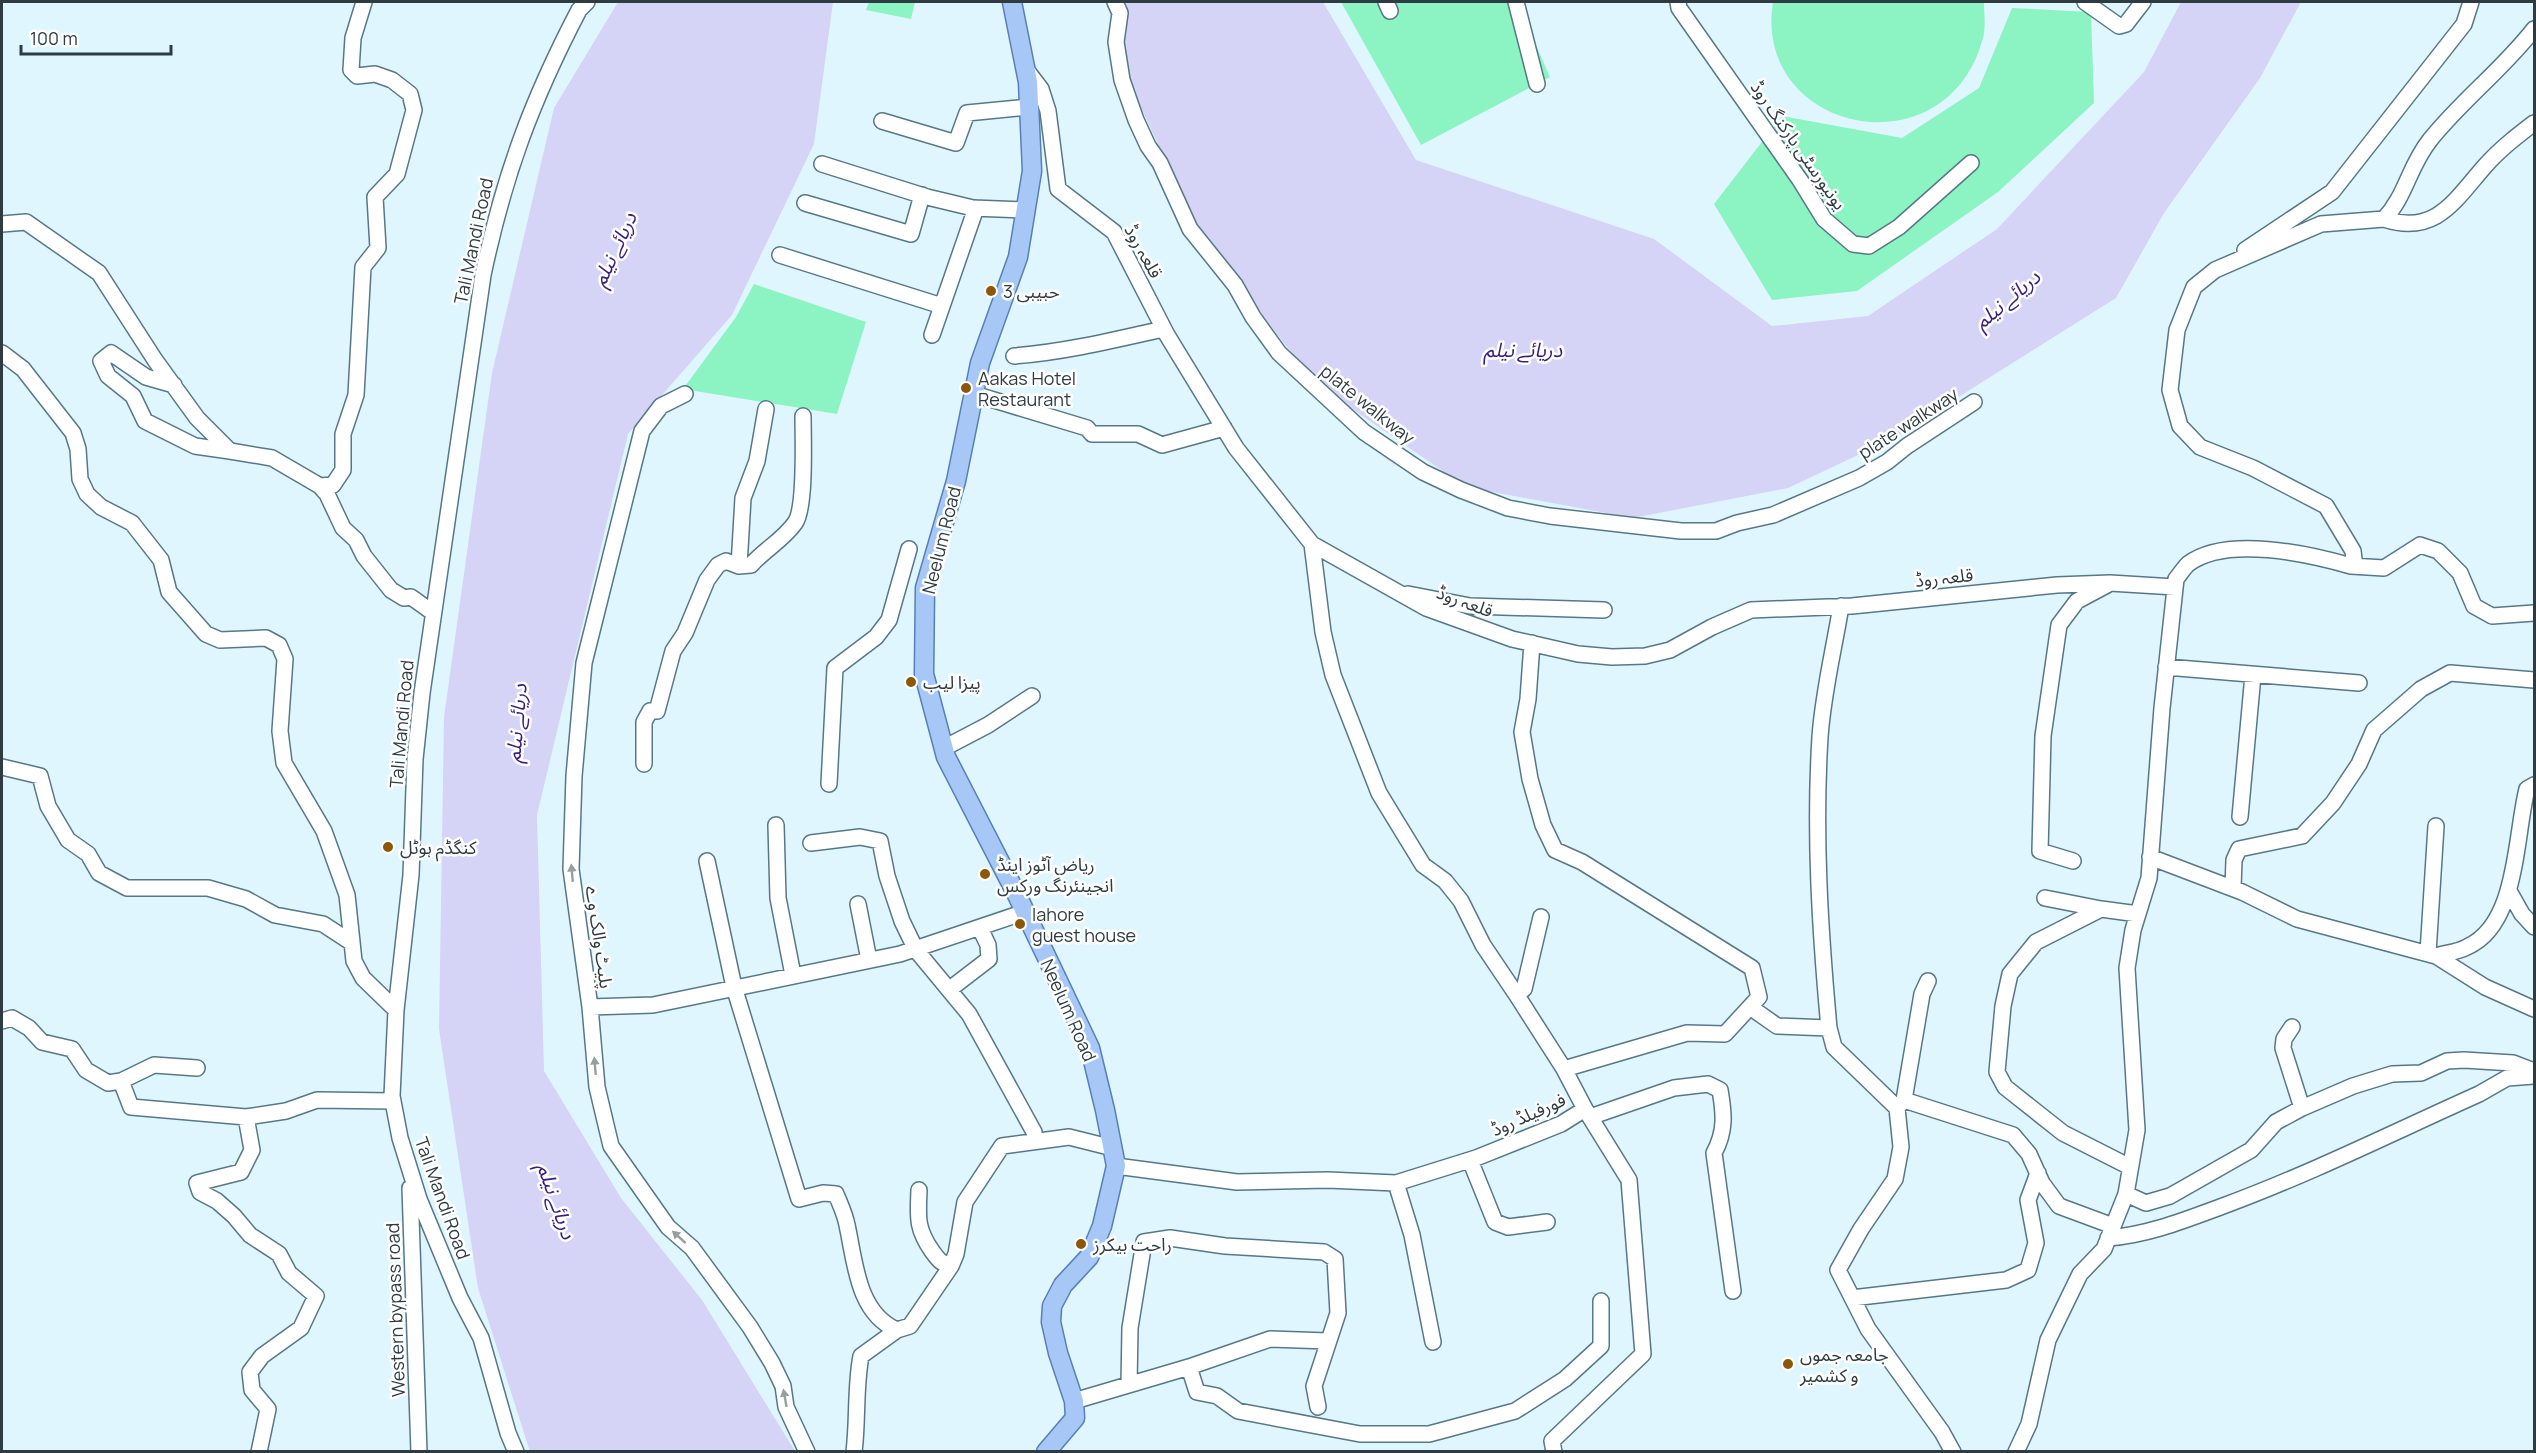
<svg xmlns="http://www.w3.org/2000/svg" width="2536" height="1453" viewBox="0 0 2536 1453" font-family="Manrope,'Noto Sans Arabic',sans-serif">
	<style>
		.green { fill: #8cf3c3 }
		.water { fill: #d5d3f6 }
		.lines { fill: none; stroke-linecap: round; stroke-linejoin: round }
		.minor-casing { stroke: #567885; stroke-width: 18 }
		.major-casing { stroke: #5680b4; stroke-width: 21 }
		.minor { stroke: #fff; stroke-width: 15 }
		.major { stroke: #a7c8f7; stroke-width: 18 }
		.oneway { fill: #969ea0 }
		.poi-dot { fill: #8c5706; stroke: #fff; stroke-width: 2 }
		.labels { text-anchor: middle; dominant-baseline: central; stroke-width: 5; stroke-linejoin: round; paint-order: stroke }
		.street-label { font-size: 18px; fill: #2e3c42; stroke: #fff }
		.poi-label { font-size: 18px; fill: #2e3c42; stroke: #fff; text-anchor: start }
		.water-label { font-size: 20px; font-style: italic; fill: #381e7d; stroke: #fff }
	</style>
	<rect width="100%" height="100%" fill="#e0f6ff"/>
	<!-- green -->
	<path class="green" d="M869,2H915L911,19L866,10Z
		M1341,2H1517L1550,77L1421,145Z
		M1773,2H1984C1984,13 1986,27 1983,38C1947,174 1752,133 1773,2Z
		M2012,8L2091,12L2094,103L1998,192L1857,291L1772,300L1714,204L1782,116L1902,138L1979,88Z
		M754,284L866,322L837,414L683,389L736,317Z"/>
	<!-- water -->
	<path class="water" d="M618,2H833L814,144L732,315L628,434L537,815L544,1071L621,1198L702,1300L795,1451L530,1452L478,1288L439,1029L444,717L492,373L554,108Z
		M1126,2H1323L1416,160L1654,239L1772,326L1868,316L1997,229L2144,72L2181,2H2301L2260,78L2164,213L2116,298L1890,440L1788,488L1633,518L1466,487L1316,384L1201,237L1131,86L1123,47Z"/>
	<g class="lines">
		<defs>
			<path id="minor" d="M1115,2L1120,13L1116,42L1122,80L1136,120L1148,146L1160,163L1190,229L1235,285L1253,317L1279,353L1364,432L1423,472L1461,490L1508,508L1550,516L1681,531H1716L1737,523L1773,515L1859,478L1887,462L1907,446L1974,402
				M1386,2L1390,11
				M1516,2L1537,84
				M1678,2L1679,8L1800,180L1824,219L1853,244L1869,246L1899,227L1971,163
				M2085,2L2119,26L2126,24L2143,2
				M1025,68L1041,89L1048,111L1058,189L1114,232L1167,335L1236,448L1312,544L1426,608L1512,639L1578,654L1612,657L1645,656L1670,650L1712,627L1751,610L1852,606L2057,585L2110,583L2175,587
				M882,121L956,143L967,113L1029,107
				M822,164L927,197L973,208L1026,210
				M805,203L911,234L922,195
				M2384,219C2436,236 2455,200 2485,166C2500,149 2517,136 2534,123
				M2,224L26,222L99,273L155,360L197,418L230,451L272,458L320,486L333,485L343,470V434L356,395L363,267L378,248L375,197L397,174L414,110L410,94L392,80L375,74L357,76L351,70L353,38L364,2
				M2245,250L2332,192L2464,24L2471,2
				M780,255L942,306
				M932,335L976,208
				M2,353L23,369L73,433L78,449L80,479L87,494L101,507L132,523L161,560L169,592L206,634L220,640L266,638L279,645L285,659L280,731L284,763L324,831L347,895L354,961L363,978L396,1010
				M1014,356C1065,352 1114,340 1163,329
				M174,385L146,377L111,353L101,361L108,376L133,396L145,421L195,446L230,451
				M685,394L661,406L642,431L584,663L574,776L571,869L590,1007L597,1087L611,1146L668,1227L692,1248L750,1327L772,1363L783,1386L786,1407L807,1452
				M974,394L1087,428L1092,434H1138L1162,445L1224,428
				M320,486L327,494L343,528L356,540L364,556L391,590L404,598L411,597L432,612
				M1312,544L1323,632L1333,675L1379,793L1423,865L1445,881L1461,901L1483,945L1516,994
				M739,566L743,498L757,461L766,409
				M2351,566L2384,568L2420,545L2438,551L2460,573L2474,606L2492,616L2534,613
				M1408,594L1470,606L1604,610
				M2166,667L2359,683
				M944,748L988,725L1032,696
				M644,764V722L650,711H657L673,651L685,633L707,580L718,565L726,561L739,566L751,565C764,550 783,540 795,523C806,508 803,437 803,416
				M2,767L40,776L48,806L68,840L88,854L99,873L127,888H208L246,899L275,915L323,924L352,943
				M829,784L835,668L876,637L889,620L909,549
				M2240,817L2253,675
				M776,825L778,898L793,975
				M811,843L860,837L880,841L887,876L902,921L916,950L969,1014L1034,1132L1035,1141
				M2150,857L2242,892L2297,919L2436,956L2485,987L2534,1009
				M707,861L734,987L799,1199L823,1193L836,1194C840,1204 845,1214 847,1225C855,1261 857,1313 897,1330L910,1326L951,1266
				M2073,861L2040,851L2043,736L2059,625L2077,601L2107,585
				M2233,888L2234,860L2239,849L2302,836L2333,803L2359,764L2374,730L2421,689L2450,673L2534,680
				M2509,891L2522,914L2534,927
				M2045,898L2101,909
				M858,904L869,960
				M1541,917L1524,989L1516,994L1564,1069
				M2428,953L2436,826
				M2436,956C2446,953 2458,952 2467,947C2518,925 2515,836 2527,789L2534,785
				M950,989L989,959L988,945L980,928
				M590,1007L653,1005L900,954L1025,912
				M1750,1007L1777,1026L1829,1028L1834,1047L1897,1108
				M2,1021L12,1018L29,1028L42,1042L72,1049L86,1070L108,1083L121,1081L154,1065L197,1068
				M2292,1027L2284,1039L2283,1048L2302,1108
				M1829,1028C1820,930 1814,834 1820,737C1823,693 1834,649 1841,606
				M121,1081L131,1107L246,1117L286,1111L317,1100L393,1101
				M1904,1100L1922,994L1928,981
				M1897,1108L1901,1147L1895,1179L1861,1229L1838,1270L1868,1329L1942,1432L1953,1452
				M1897,1108L1904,1100L2013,1135L2029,1154L2042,1183L2059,1206L2113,1226
				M246,1117L252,1150L241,1172L197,1183L200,1192L217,1201L234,1216L250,1235L279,1254L289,1273L316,1296L301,1328L262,1356L250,1372L252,1390L268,1409L259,1452
				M1590,1117L1674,1088L1708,1084L1720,1090C1724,1113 1726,1131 1714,1153L1733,1291
				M1470,1160L1495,1222L1508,1227L1547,1222
				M1116,1166L1237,1182L1328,1180L1396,1183L1476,1158L1561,1124L1585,1109L1564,1069L1687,1033L1725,1034L1759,997L1752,968L1582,862L1555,850L1543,825L1530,779L1522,732L1528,699L1532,643
				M2130,1167L2063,1133L2005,1087L1997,1072L2003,1006L2010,974L2036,942L2101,909L2138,914
				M1396,1183L1412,1235L1433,1342
				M410,1188L419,1452
				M919,1190C918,1217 916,1228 932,1251C938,1259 941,1264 951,1266L956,1254L965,1202L1002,1146L1069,1137L1113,1148
				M2126,1194L2146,1203L2170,1196L2251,1150L2276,1122L2302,1108L2353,1086L2392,1074L2421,1073L2447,1061L2464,1060L2513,1063L2534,1071
				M2108,1238C2148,1235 2185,1220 2223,1206C2310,1174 2394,1132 2479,1094L2507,1078L2534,1076
				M1852,1298L2006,1280L2028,1270L2036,1243L2028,1200L2038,1173
				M1189,1367L1197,1392L1217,1396L1238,1411L1360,1434H1429L1515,1411L1565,1379L1601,1346V1301
				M1129,1385L1130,1328L1144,1242L1170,1238L1225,1246L1324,1252L1335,1259L1338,1313L1314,1386L1318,1407
				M1074,1401L1189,1367L1270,1339L1328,1341
				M516,1452L508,1433L481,1338L460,1298L419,1199L400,1138L392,1096L396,1010L411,875L415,759L422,693L483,275C504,175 532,100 579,10L587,2
				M854,1452C858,1420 855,1387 861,1356L897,1330
				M1554,1452L1552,1441L1643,1354L1629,1180L1585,1109
				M2016,1452L2029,1424L2048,1340L2080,1274L2104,1249L2126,1194L2137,1130L2127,968L2133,930L2149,878L2162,708L2176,579C2180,574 2184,568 2188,564C2226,535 2309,554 2351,566L2354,559L2353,551L2326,506L2253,468L2200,447L2180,426L2170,390L2177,330L2194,287L2215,270L2321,224L2384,219C2406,196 2409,166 2430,140C2462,100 2503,69 2534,29"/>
			<path id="major" d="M1012,2L1028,82L1032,171L1018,257L980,363L956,481L925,588L924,674L946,757L1018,897L1090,1048L1105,1110L1116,1166L1102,1226L1089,1257L1063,1285L1052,1306L1051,1322L1058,1353L1074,1401L1075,1418L1046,1452"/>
		</defs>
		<!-- minor casing -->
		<use href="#minor" class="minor-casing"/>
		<!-- major casing -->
		<use href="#major" class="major-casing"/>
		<!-- minor -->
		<use href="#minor" class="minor"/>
		<!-- major -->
		<use href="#major" class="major"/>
	</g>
	<!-- one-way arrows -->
	<defs><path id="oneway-solid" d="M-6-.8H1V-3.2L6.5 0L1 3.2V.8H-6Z" transform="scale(1.5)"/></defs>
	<g class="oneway">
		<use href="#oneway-solid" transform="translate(572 873) rotate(-95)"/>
		<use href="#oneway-solid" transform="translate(595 1066) rotate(-95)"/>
		<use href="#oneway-solid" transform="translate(679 1237) rotate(-138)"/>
		<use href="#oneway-solid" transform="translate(785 1398) rotate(-100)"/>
	</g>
	<!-- markers -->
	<g class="poi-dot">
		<circle cx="991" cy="291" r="6"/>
		<circle cx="966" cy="388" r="6"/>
		<circle cx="911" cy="682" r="6"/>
		<circle cx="388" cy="847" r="6"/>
		<circle cx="985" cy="874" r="6"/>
		<circle cx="1020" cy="924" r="6"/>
		<circle cx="1081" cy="1244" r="6"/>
		<circle cx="1788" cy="1364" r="6"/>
	</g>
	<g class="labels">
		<!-- street labels -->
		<g class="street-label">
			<text transform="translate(1799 145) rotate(55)">یونیورسٹی پارکنگ روڈ</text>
			<text transform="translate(473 241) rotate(-78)">Tali Mandi Road</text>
			<text transform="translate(1144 251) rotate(61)">قلعہ روڈ</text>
			<text transform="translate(1368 404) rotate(39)">plate walkway</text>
			<text transform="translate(1908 423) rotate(-33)">plate walkway</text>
			<text transform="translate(941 540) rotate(-76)">Neelum Road</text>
			<text transform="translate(1944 577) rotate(-6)">قلعہ روڈ</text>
			<text transform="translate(1465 601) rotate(20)">قلعہ روڈ</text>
			<text transform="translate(401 724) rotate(-85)">Tali Mandi Road</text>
			<text transform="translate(600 937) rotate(82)">پلیٹ والک وے</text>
			<text transform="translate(1069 1010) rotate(66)">Neelum Road</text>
			<text transform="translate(1528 1114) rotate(-24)">فورفیلڈ روڈ</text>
			<text transform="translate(443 1198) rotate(70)">Tali Mandi Road</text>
			<text transform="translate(395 1310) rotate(-92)">Western bypass road</text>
		</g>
		<!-- poi labels -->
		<g class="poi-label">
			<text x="1003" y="291">حبیبی 3</text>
			<text x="978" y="378">Aakas Hotel<tspan x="978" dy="21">Restaurant</tspan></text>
			<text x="923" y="682">پیزا لیب</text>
			<text x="400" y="847">کنگڈم ہوٹل</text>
			<text x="997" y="864">ریاض آٹوز اینڈ<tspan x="997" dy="21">انجینئرنگ ورکس</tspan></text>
			<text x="1032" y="914">lahore<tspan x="1032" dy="21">guest house</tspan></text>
			<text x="1093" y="1244">راحت بیکرز</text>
			<text x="1800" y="1354">جامعہ جموں<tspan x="1800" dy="21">و کشمیر</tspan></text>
		</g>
		<!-- water labels -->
		<g class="water-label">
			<text transform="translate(614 249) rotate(-65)">دریائے نیلم</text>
			<text transform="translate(2007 299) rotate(-40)">دریائے نیلم</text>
			<text x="1523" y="349">دریائے نیلم</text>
			<text transform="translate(516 723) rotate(-85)">دریائے نیلم</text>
			<text transform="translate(557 1201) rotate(71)">دریائے نیلم</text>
		</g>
	</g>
	<!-- border -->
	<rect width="2536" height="1453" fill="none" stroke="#2e3c42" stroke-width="6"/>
	<!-- scale -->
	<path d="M21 45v9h150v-9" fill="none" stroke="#2e3c42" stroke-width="3"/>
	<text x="30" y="45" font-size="18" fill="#2e3c42" stroke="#ffffff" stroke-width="4.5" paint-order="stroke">100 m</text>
</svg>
